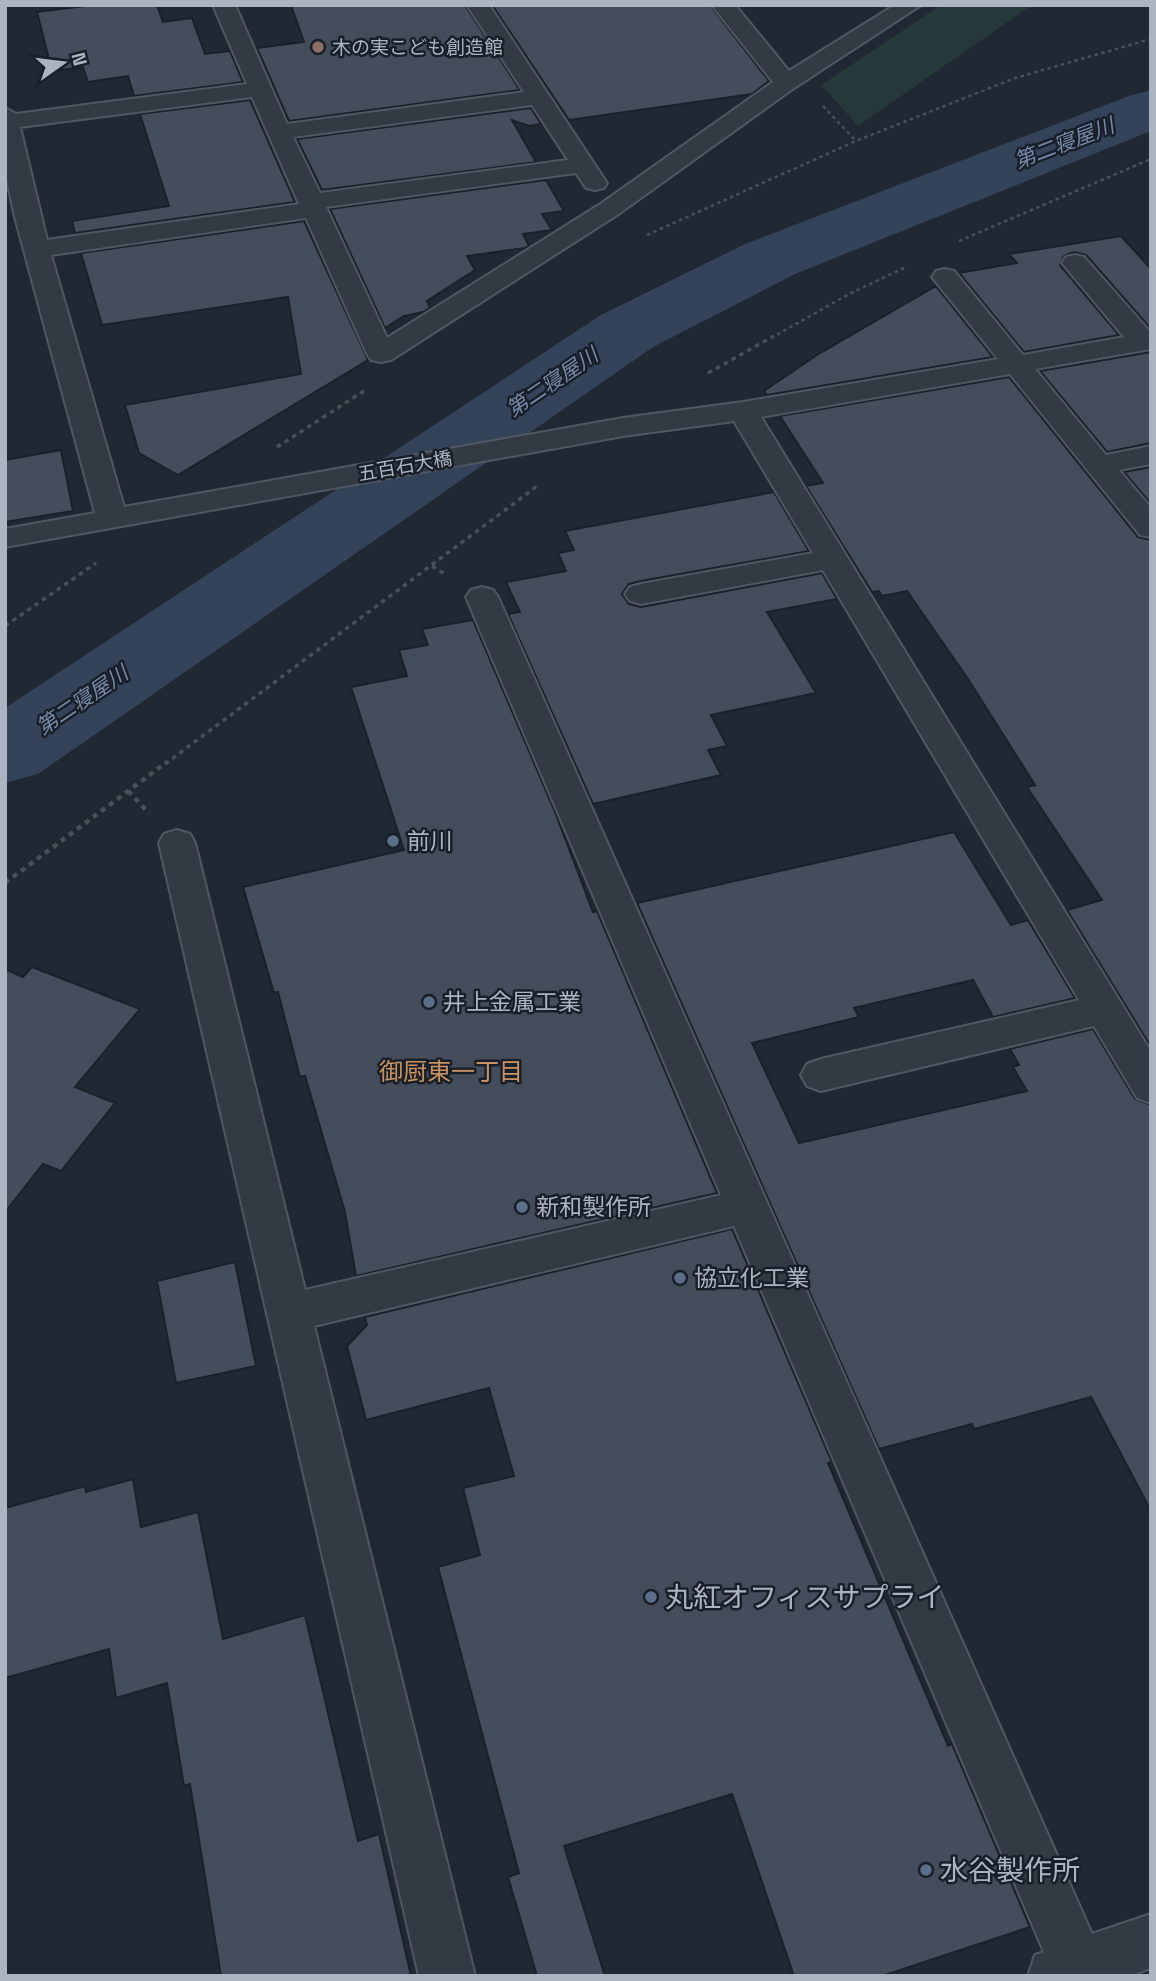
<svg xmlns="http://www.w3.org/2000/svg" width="1156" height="1981" viewBox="0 0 1156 1981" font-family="'Space Grotesk','Noto Sans JP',sans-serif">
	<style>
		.green { fill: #263839 }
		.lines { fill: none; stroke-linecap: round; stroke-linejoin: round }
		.river { fill: #35435a; fill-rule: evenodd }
		.building { fill: #444d5b; stroke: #1b212b; stroke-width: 2 }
		.minor-casing { stroke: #515762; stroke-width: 4 }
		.path-far2 { stroke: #435356; stroke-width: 2.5; stroke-dasharray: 3.5 3.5; stroke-linecap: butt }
		.path-far1 { stroke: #435356; stroke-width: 3.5; stroke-dasharray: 4.5 4.5; stroke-linecap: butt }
		.path { stroke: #435356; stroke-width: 4.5; stroke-dasharray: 5 5; stroke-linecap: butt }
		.minor { fill: #333a44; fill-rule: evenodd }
		.education-dot { fill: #8d6e63; stroke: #191f29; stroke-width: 2.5 }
		.service-dot { fill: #5c6f8a; stroke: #191f29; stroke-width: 2.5 }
		.labels { text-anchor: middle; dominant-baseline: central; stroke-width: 5; stroke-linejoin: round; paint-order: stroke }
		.far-poi-label { font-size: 19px; fill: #adb4c1; stroke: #191f29; text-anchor: start }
		.far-street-label { font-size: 19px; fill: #adb4c1; stroke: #191f29 }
		.far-water-label { font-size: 21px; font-style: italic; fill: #778aa8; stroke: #191f29 }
		.poi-label { font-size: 23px; fill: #adb4c1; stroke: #191f29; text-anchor: start }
		.neighbourhood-label { font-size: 24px; fill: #ca9260; stroke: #191f29 }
		.near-poi-label { font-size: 28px; fill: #adb4c1; stroke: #191f29; text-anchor: start }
	</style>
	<rect width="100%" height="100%" fill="#202833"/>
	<!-- green -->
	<path class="green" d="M941,5H1032L858,126L821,85Z"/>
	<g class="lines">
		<!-- river -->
		<path class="river" d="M1151,90V131L795,274L653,347L38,774L5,783V708L601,315L745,244L1129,96Z"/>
	</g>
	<!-- building -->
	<path class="building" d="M93,5H157L163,22L192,18L205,54L230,51L243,82L134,96L128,76L88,82L83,67L52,71L37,12Z
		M291,5H465L520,90L289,121L257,48L304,42Z
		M492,5H710L769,81L752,94L569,120Z
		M250,100L295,202L75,233L72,221L169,206L140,114Z
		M531,108L541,124L529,126L512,120L536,162L322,190L297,139Z
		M546,180L564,211L542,214L552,230L523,234L529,246L525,248L467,256L475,270L427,301L430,308L423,312L404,316L385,328L330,209Z
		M304,221L368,360L178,475L139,453L125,405L301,374L288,297L102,325L81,253Z
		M1121,236L1151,269V329L1086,255L1074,252L1064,256L1060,265L1119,335L1024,352L959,273L1017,263L1009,254Z
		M936,286L993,357L767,395L764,391L817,355Z
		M1151,352V443L1107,452L1040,371Z
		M1009,377L1138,537L1151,540V1047L1067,910L1102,900L1027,787L1035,785L968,679L907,591L882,596L879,591L872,592L806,486L823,483L780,416Z
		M61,450L73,511L5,522V460Z
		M1151,467V504L1124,472Z
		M774,492L809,551L641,581L629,584L622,594L629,604L641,607L822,573L837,599L767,612L816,693L711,715L727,746L708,750L721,775L593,804L508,614L520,612L506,582L566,571L558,553L574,550L565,531Z
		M473,620L555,812L593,912L597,911L717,1193L356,1276L345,1212L305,1076L300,1077L278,992L274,993L243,887L404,850L351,687L407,676L399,650L428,645L422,629Z
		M954,832L1011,925L1028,920L1075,998L993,1017L973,980L854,1008L859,1017L752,1043L799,1143L1027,1091L1013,1067L1019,1065L1010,1049L1093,1029L1135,1099L1151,1105V1511L1091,1397L974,1429L972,1424L879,1449L637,903Z
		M32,967L140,1009L75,1087L115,1103L61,1171L43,1164L5,1212V969L23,977Z
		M732,1229L832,1462L828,1463L948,1746L952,1744L1030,1927L882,1976H794L732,1794L564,1846L605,1976H537L508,1877L519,1873L438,1567L480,1555L463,1488L514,1476L489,1388L366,1420L347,1346L367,1325L365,1317Z
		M235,1262L256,1366L176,1383L157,1281Z
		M133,1479L141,1527L198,1512L223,1639L305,1615L358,1841L379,1834L411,1976H221L190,1784L184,1786L167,1683L116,1698L109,1649L5,1678V1508L85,1486L86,1492Z"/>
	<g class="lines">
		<defs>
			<path id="minor" d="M213,5H235L287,124L524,92L467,5H489L607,183L604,188L595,190L586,188L576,173L326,207L387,338L602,203L773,82L712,5H735L789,71L895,5H921L794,88L620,213L391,360L381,362L371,360L367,354L306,218L51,255L124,507L623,418L743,402L998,359L932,277L936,271L945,269L954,271L1023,355L1124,337L1062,263L1066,257L1075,255L1084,257L1151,333V349L1035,369L1106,455L1151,446V464L1119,470L1151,508V537L1140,535L1010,374L761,417L1151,1052V1103L1137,1098L1094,1026L821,1091L807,1086L801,1075L807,1064L821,1059L1079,1000L823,570L641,604L630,601L625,594L630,587L641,584L813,553L734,421L623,436L5,547V529L95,513L15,217L5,171V108L16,114L247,84ZM252,97L299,204L47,240L20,127ZM532,105L568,160L320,193L293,137Z
				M482,587L493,590L498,597L1092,1934L1151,1914V1968L1130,1976H1028L1035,1955L1044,1952L734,1226L314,1326L475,1976H419L159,843L164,834L177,830L190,834L195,843L305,1290L721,1195L466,597L471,590Z"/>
		</defs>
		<!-- minor casing -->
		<use href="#minor" class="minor-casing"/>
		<!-- path-far2 -->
		<path class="path-far2" d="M823,106L856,141
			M647,235L856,141L1015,78L1151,39
			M959,241L1151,159
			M771,338L851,293L904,268"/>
		<!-- path-far1 -->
		<path class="path-far1" d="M708,373L774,336
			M277,447L367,389
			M432,566L446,575
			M5,626L96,563
			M165,764L540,484"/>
		<!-- path -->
		<path class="path" d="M128,791L149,813
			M5,883L167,762"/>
		<!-- minor -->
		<use href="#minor" class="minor"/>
	</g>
	<!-- markers -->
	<circle class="education-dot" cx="318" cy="47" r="7"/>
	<g class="service-dot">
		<circle cx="393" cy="841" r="7"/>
		<circle cx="429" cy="1002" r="7"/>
		<circle cx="522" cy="1207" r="7"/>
		<circle cx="680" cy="1278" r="7"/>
		<circle cx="651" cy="1597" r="7"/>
		<circle cx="926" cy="1870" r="7"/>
	</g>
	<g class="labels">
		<!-- far-poi labels -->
		<g class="far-poi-label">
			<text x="332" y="47">木の実こども創造館</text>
		</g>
		<!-- far-street labels -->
		<g class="far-street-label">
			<text transform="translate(405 466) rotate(-10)">五百石大橋</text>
		</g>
		<!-- far-water labels -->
		<g class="far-water-label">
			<text transform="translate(1064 143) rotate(-21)">第二寝屋川</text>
			<text transform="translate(552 382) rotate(-34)">第二寝屋川</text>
			<text transform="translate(82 700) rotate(-34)">第二寝屋川</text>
		</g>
		<!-- poi labels -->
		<g class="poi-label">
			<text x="407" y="841">前川</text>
			<text x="443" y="1002">井上金属工業</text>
			<text x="536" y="1207">新和製作所</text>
			<text x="694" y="1278">協立化工業</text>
		</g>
		<!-- neighbourhood labels -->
		<g class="neighbourhood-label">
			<text x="451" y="1071">御厨東一丁目</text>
		</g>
		<!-- near-poi labels -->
		<g class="near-poi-label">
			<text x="665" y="1597">丸紅オフィスサプライ</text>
			<text x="940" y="1870">水谷製作所</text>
		</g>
	</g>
	<!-- border -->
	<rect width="1156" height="1981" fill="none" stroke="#adb4c1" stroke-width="14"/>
	<!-- north arrow -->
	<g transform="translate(63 63) rotate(76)" stroke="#191f29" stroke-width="5" paint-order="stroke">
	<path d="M0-5L12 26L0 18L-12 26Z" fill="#adb4c1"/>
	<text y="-10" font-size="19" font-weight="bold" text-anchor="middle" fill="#adb4c1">N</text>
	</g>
</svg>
